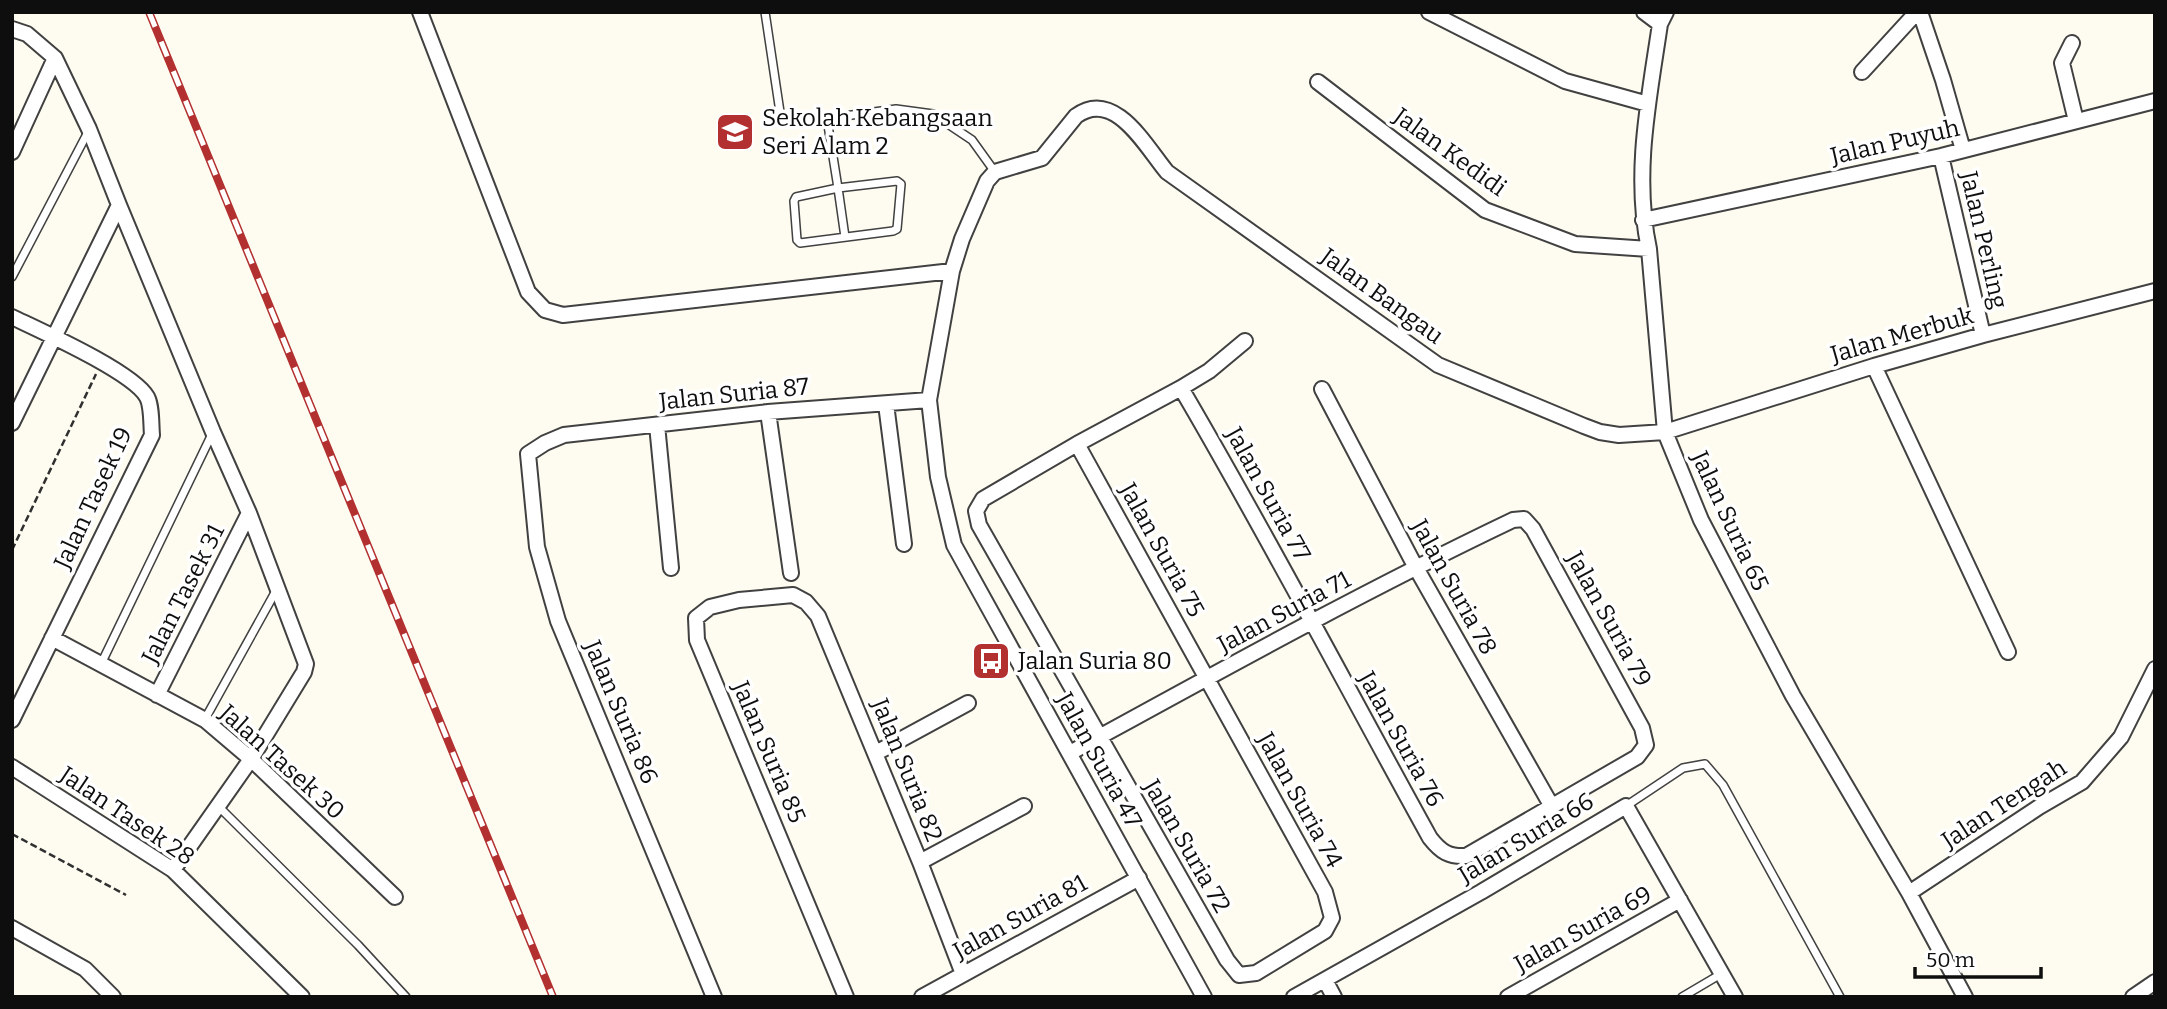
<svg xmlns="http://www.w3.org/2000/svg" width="2167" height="1009" viewBox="0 0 2167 1009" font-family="Bitter,serif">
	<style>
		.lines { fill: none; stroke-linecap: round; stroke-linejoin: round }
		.service-casing { stroke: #414141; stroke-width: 10 }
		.minor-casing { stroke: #414141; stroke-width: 18 }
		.path { stroke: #303030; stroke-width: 2.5; stroke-dasharray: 7 3.5; stroke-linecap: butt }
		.service { stroke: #fff; stroke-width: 7 }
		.minor { stroke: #fff; stroke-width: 14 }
		.rail-casing { stroke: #b33031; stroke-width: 8 }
		.rail { stroke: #fff; stroke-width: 5; stroke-dasharray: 16; stroke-linecap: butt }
		.labels { text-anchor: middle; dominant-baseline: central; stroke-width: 7; stroke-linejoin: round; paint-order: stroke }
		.poi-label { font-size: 24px; fill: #0e0e0e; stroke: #fff; text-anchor: start }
		.street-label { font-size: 24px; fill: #0e0e0e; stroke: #fff }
	</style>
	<rect width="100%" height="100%" fill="#fefcf0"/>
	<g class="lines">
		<defs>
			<path id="service" d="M765,12L780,112L784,119L793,123L896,109L933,114L972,140L995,172
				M827,119L838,188L796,197L794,201L797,240L800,243L893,231L897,229L901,184L897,181L838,188L845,237
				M12,277L88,132
				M101,664L213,432
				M205,719L277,589
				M218,806L358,945L406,997
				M1626,806L1683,768L1705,764L1723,785L1840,997
				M1682,997L1721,974"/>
			<path id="minor" d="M420,12L528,292L545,310L563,315L952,271
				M1429,12L1565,81L1648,104
				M1644,12L1660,24
				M1666,12L1660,24C1649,99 1633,174 1649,249L1665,432L1701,520L1793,696L1909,893L1965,997
				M1920,12L1943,80L1963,150
				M12,29L27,34L55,58L89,129L119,205L213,432L249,513L306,664L304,672L251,759L173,870
				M2072,43L2062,63L2076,121
				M1862,72L1917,12
				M1318,82L1485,210L1575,244L1649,249
				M12,152L55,58
				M1941,156L1983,335
				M1643,220L1941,156L2155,101
				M12,317C41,331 133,372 147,397C152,406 151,424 152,435L12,720
				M1874,366L2008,652
				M1322,389L1415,566L1551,805
				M886,404L904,544
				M768,412L791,573
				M12,423L119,205
				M657,425L671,568
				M1077,444L1325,892L1332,918L1325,931L1256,973L1239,975L1227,960L979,525L976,511L983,499L1077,444L1181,388L1209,371L1245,341
				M52,638L205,720L251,759L395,897
				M157,695L249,513
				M876,753L968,703
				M1070,753C1216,673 1362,592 1513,520L1524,519L1533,529L1642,728L1646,745L1637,757L1466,856C1449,857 1441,852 1430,838C1347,688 1268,536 1181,388
				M12,767L173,870L302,997
				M920,862L1024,806
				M1909,893L2039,807L2082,782L2121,737L2155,669
				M12,928L85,969L113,997
				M1325,980L1334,997
				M714,997L558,621L537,547L528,454L545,443L564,435L768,412L929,400
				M846,997L697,640L696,618L710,607L739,600L793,595L806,602L818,616L920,862L963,974
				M922,997L1139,878
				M1204,997L954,545L938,477L929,400L952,271L962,239L987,181L995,172L1042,158L1076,116C1115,88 1146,147 1167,172L1438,365L1584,426L1600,432L1619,435L1665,432L1874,366L1983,335L2155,291
				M1294,997L1481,892L1626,806L1735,997
				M1508,997L1680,900
				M2133,997L2155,982"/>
		</defs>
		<!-- service casing -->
		<use href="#service" class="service-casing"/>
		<!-- minor casing -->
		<use href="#minor" class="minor-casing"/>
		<!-- path -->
		<path class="path" d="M12,550L96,374
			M12,834L126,895"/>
		<!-- service -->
		<use href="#service" class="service"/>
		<!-- minor -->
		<use href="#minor" class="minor"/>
		<defs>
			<path id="rail" d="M149,12L553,997"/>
		</defs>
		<!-- rail casing -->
		<use href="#rail" class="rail-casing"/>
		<!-- rail -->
		<use href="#rail" class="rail"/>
	</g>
	<!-- icons -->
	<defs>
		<symbol id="school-square" viewBox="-11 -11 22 22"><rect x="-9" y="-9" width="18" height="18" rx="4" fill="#b33031" stroke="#fff"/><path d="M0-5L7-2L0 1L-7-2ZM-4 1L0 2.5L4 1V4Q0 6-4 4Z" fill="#fff"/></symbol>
		<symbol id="bus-square" viewBox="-11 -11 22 22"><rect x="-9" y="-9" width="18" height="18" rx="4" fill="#b33031" stroke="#fff"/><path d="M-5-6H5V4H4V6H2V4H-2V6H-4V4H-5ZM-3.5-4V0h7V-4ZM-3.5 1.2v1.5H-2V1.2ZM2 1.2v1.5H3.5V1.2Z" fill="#fff"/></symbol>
	</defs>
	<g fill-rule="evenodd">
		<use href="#school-square" x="713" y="110" width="44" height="44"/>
		<use href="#bus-square" x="969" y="639" width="44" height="44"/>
	</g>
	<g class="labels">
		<!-- poi labels -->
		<g class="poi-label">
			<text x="762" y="118">Sekolah Kebangsaan<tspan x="762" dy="28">Seri Alam 2</tspan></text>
			<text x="1018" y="661">Jalan Suria 80</text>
		</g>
		<!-- street labels -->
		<g class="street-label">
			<text transform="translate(1895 142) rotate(-13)">Jalan Puyuh</text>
			<text transform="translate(1450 152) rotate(36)">Jalan Kedidi</text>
			<text transform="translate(1984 240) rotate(77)">Jalan Perling</text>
			<text transform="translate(1382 296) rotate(36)">Jalan Bangau</text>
			<text transform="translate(1902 335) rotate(-16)">Jalan Merbuk</text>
			<text transform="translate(734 394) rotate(-6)">Jalan Suria 87</text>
			<text transform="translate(1268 494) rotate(61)">Jalan Suria 77</text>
			<text transform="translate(93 498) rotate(-65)">Jalan Tasek 19</text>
			<text transform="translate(1730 521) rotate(65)">Jalan Suria 65</text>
			<text transform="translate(1162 550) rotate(61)">Jalan Suria 75</text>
			<text transform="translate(1454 587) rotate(61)">Jalan Suria 78</text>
			<text transform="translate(183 594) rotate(-63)">Jalan Tasek 31</text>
			<text transform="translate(1284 612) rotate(-28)">Jalan Suria 71</text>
			<text transform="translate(1609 619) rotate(61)">Jalan Suria 79</text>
			<text transform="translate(621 712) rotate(67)">Jalan Suria 86</text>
			<text transform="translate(1401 739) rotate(61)">Jalan Suria 76</text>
			<text transform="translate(769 752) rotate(67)">Jalan Suria 85</text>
			<text transform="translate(1099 760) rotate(61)">Jalan Suria 47</text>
			<text transform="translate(282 762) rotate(42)">Jalan Tasek 30</text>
			<text transform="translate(907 770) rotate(68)">Jalan Suria 82</text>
			<text transform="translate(1300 800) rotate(61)">Jalan Suria 74</text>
			<text transform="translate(2004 804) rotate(-33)">Jalan Tengah</text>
			<text transform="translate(127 816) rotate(34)">Jalan Tasek 28</text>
			<text transform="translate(1526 838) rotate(-31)">Jalan Suria 66</text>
			<text transform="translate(1187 846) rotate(60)">Jalan Suria 72</text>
			<text transform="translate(1020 917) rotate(-29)">Jalan Suria 81</text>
			<text transform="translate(1583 929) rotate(-29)">Jalan Suria 69</text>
		</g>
	</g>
	<!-- border -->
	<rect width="2167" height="1009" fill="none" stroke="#0e0e0e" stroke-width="28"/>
	<!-- scale -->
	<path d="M1915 967v10h126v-10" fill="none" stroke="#0e0e0e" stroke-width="3.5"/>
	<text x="1926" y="967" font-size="21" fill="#0e0e0e" stroke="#ffffff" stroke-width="5" paint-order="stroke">50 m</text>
</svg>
